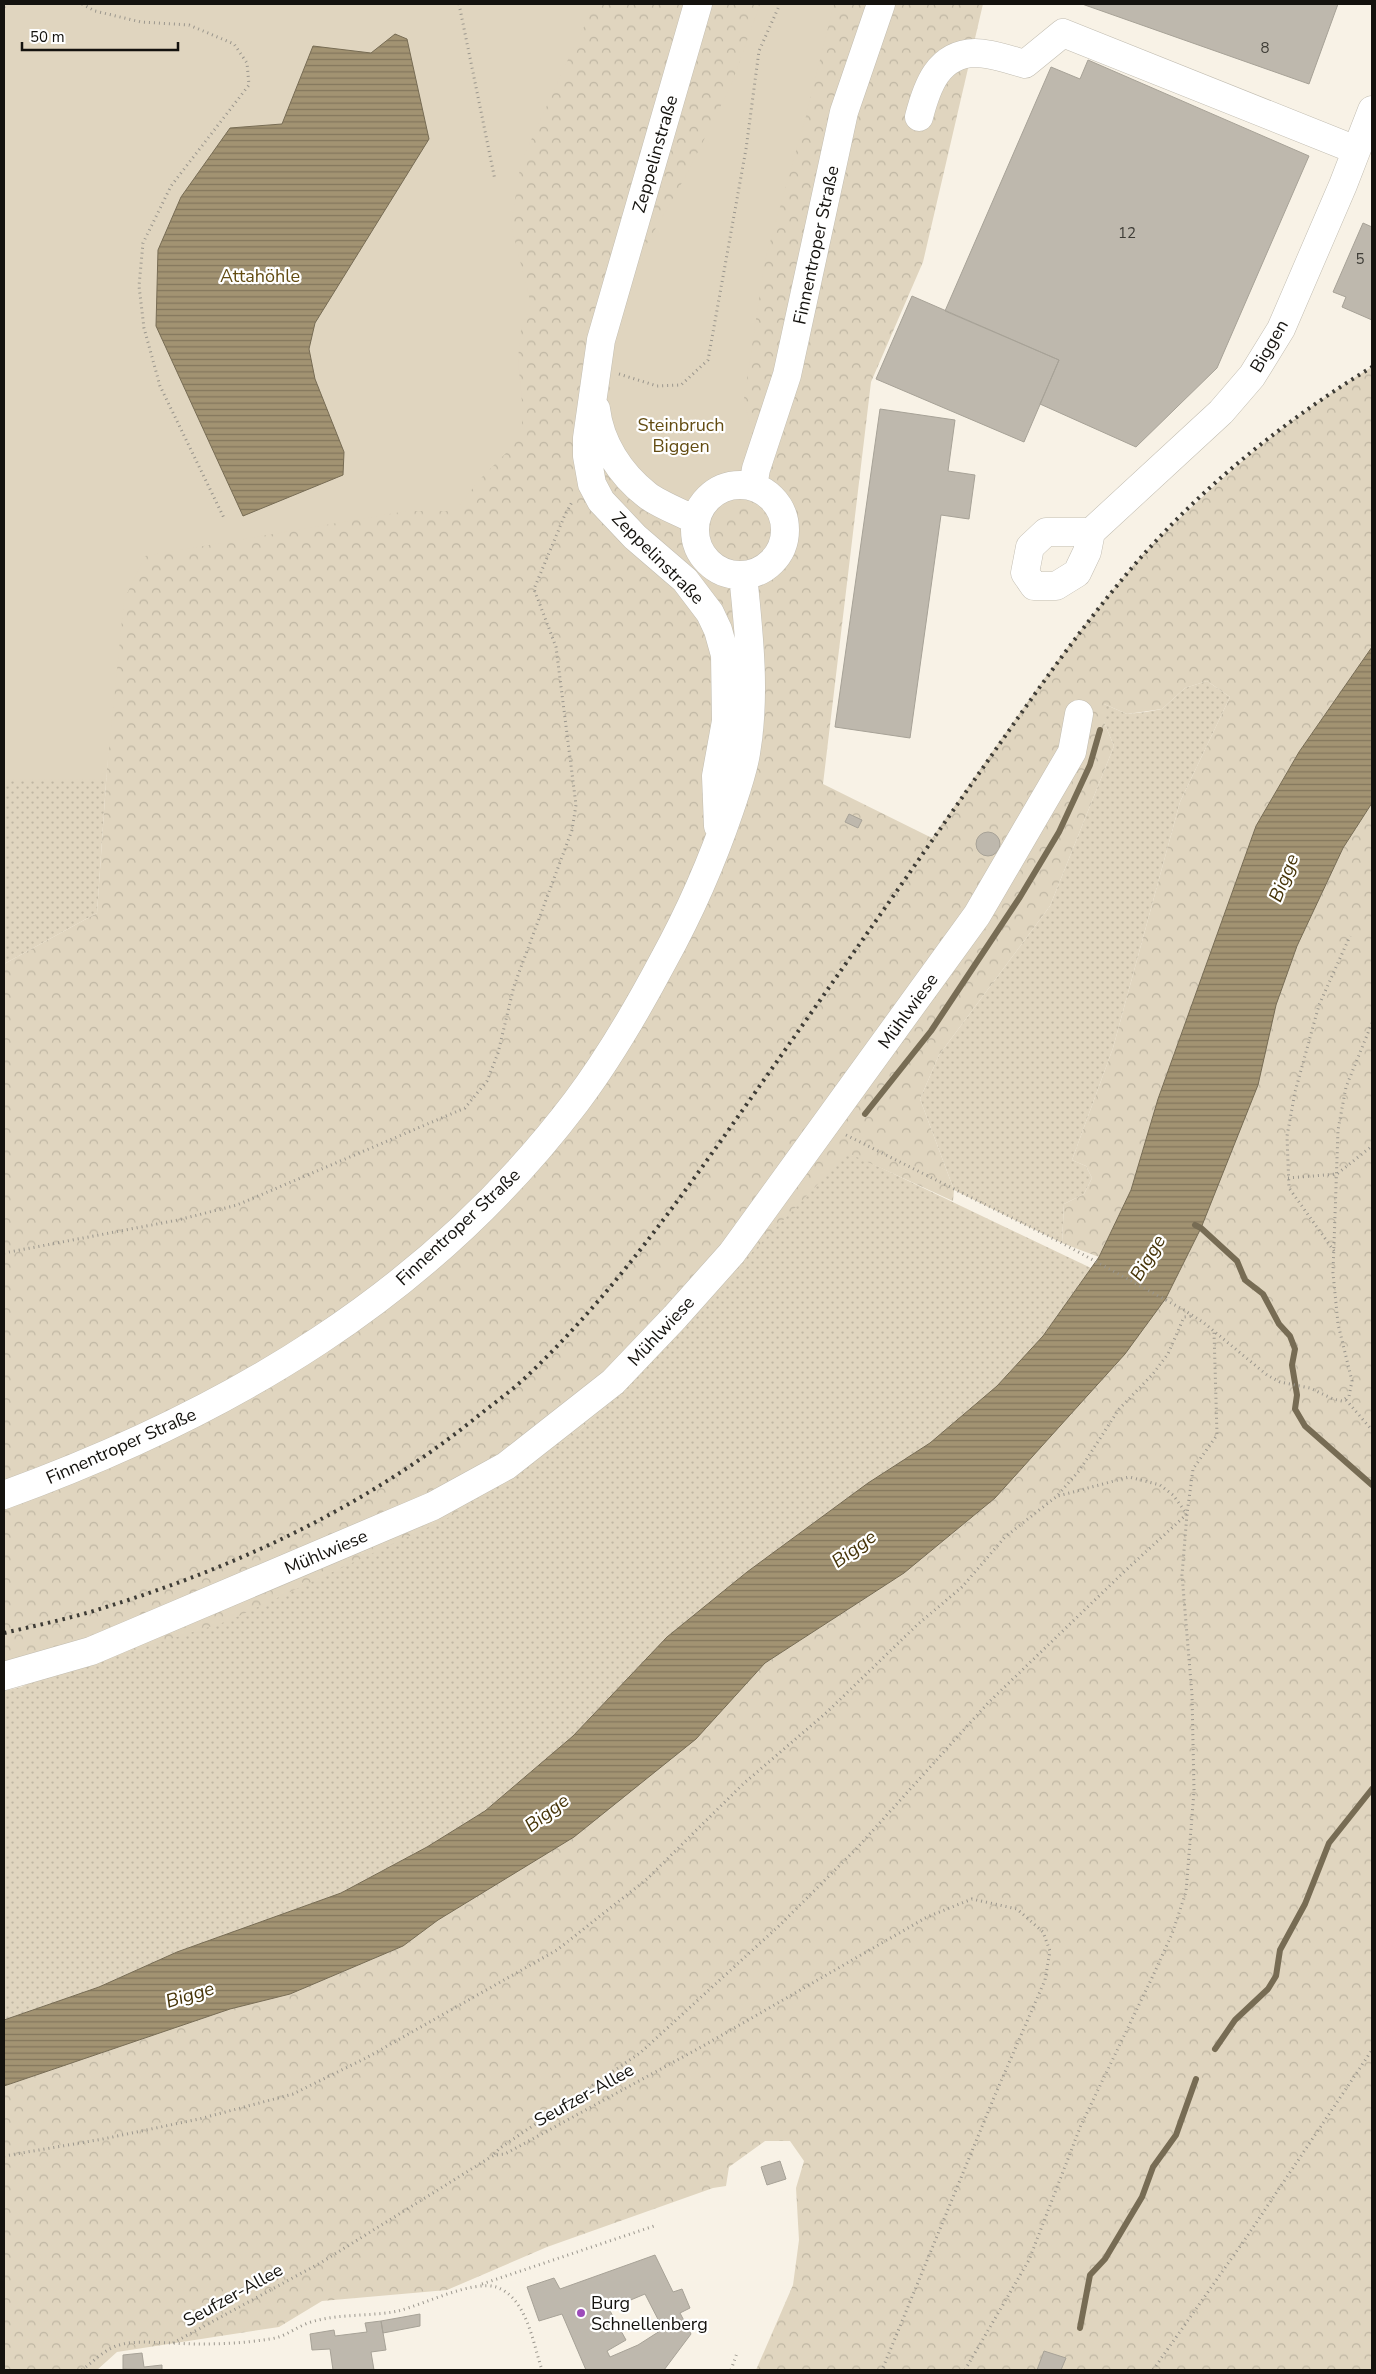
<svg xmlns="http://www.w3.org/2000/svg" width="1376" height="2374" viewBox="0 0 1376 2374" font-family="'Nunito Sans',sans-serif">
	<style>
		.grass { fill: url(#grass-dots) }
		.forest { fill: url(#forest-crowns) }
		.park { fill: #e0d5bf }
		.water { fill: url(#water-rules); stroke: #776c54 }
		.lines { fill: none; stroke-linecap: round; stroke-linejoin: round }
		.stream { stroke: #776c54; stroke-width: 6 }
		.building { fill: #beb8ad; stroke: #a7a297; fill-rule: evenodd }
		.minor-casing { stroke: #c2bdb1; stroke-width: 29 }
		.major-casing { stroke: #c2bdb1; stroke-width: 29 }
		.path { stroke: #9a968d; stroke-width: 3; stroke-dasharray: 1 4; stroke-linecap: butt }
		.minor { stroke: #fff; stroke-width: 28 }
		.major { stroke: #fff; stroke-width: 28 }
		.rail { stroke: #3e3c36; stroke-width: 4; stroke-dasharray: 2.5 5; stroke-linecap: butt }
		.poi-dot { fill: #9d4bba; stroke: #fff; stroke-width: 2 }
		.labels { text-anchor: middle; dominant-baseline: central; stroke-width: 4.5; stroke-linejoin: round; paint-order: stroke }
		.number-label { font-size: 15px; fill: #3e3c36 }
		.street-label { font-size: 18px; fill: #14120e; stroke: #fff }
		.park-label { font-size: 18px; fill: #634c12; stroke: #fff }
		.poi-label { font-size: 18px; fill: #14120e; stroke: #fff; text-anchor: start }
		.water-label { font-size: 19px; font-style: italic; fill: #473509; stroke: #fff }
	</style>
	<defs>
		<pattern id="grass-dots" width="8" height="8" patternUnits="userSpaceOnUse" patternTransform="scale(1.25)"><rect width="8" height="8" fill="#e0d5bf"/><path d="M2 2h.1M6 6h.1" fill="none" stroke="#bfb6a3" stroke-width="1.8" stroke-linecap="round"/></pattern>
		<pattern id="forest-crowns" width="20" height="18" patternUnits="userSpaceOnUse" patternTransform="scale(1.25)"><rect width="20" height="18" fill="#e0d5bf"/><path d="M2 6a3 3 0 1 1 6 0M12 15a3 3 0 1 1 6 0" fill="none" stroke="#bfb6a3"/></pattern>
		<pattern id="water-rules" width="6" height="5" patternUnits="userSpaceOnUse" patternTransform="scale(1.25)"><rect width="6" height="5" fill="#a29372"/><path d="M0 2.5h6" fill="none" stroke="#83775c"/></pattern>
	</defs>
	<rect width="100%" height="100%" fill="#f8f2e6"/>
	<!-- grass -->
	<path class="grass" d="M4,553L119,595L97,913L4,964Z
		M1207,681L1230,697L1180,802L1113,1048L1072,1160L1086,1166L1092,1178L1084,1194L1064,1204L1062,1243L954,1190L920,1099L939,1055L1050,906L1114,746L1104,722V704L1127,714L1146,712L1162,709L1185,688Z
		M848,1152L1091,1268L1043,1336L997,1386L930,1443L868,1483L747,1572L667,1637L573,1736L485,1811L427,1847L341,1893L177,1952L99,1987L4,2020V1691L21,1687L579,1431Z"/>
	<!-- forest -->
	<path class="forest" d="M4,4H983L923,262L871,382L823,784L932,838C997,746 1059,652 1132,567C1152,544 1174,523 1196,503C1253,449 1306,407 1372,367V647L1299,752L1256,826L1158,1099L1131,1190L1099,1257L1062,1243L1064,1204L1084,1194L1092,1178L1086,1166L1072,1160L1113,1048L1180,802L1230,697L1207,681L1185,688L1162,709L1127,714L1104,704V722L1114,746L1050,906L939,1055L920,1099L954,1190L953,1201L848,1153L579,1431L448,1518L228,1621L4,1691V964L97,913L119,595Z
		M1372,803V2370H756L793,2285L799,2240L796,2188L804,2161L790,2141H765L729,2167L726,2186L713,2188L547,2247L447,2290L322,2301L279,2327L117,2352L97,2370H4V2086L230,2009L290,1994L403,1946L747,1682L765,1663L904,1573L995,1498L1276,1005L1297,946L1343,848Z"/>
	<!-- park -->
	<path class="park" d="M4,4H596L577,40L521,162L511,225L531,304L521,330L518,359L522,402V428L514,445L480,479L455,511H407L145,556L124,600L106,779L4,780Z
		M760,4H834L806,116L765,260L744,399L758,462L748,493L740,504L720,519L696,527L671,525L641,505L612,447L609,407L611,358L634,266L688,172L732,83Z"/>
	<!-- water -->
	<path class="water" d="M395,34L407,39L429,139L315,323L309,349L315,379L344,452L343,475L243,516L156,326L158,250L181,197L230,128L282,124L313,46L371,53Z
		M1372,647V803L1343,848L1297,946L1276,1005L1258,1085L1201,1228L1166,1298L1125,1354L995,1498L904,1573L765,1663L696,1739L574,1837L438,1920L403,1946L290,1994L230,2009L4,2086V2020L99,1987L177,1952L341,1893L427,1847L485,1811L573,1736L667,1637L747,1572L868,1483L930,1443L997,1386L1043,1336L1099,1257L1131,1190L1158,1099L1256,826L1299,752Z"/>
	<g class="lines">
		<!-- stream -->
		<path class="stream" d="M865,1114L931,1031L1020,897L1059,832L1090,765L1100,730
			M1195,1225L1201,1228L1237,1261L1245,1280L1263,1294L1279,1324L1290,1336L1295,1349L1292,1365L1297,1395L1295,1409L1305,1426L1372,1485
			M1215,2049L1235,2020L1268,1989L1276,1976L1280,1950L1305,1904L1329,1843L1372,1789
			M1080,2328L1090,2275L1105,2259L1142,2197L1153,2167L1176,2135L1196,2079"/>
	</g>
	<!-- building -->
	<path class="building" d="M1082,4H1338L1309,84Z
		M1088,60L1309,156L1217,368L1136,447L1040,404L1059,360L945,311L1051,67L1080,79Z
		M1363,223L1372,227V320L1342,307L1346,297L1333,292Z
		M912,296L1059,360L1024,442L876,379Z
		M880,409L955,420L948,471L975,475L969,519L941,515L910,738L835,727Z
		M849,814L862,820L858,828L845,822Z
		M976 844a12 12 0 1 1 24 0a12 12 0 1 1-24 0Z
		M780,2161L786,2179L767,2185L761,2167Z
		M655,2255L673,2292L682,2289L690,2308L680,2313L691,2334L664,2370H586L562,2314L539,2321L527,2287L554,2278L560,2289ZM645,2294L663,2329L638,2345L610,2357L607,2351L626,2340L609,2309Z
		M420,2314V2326L383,2333L381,2321Z
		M381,2321L386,2350L371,2352L374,2370H333L330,2349L312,2350L310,2334L334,2330L335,2336L367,2332L365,2323Z
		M1044,2351L1066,2358L1061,2370H1037Z
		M142,2353L144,2367L162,2365V2370L123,2369V2355Z"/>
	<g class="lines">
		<defs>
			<path id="minor" d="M919,117C927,86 938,54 975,53C991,53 1010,60 1025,64L1063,33L1356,150
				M1091,532H1046L1030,547L1025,573L1034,586H1056L1077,573L1087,552L1091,532L1221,412L1252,376L1281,329L1343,185L1372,110
				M4,1676L91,1651L433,1506L506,1466L613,1382L675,1317L732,1253L977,915L1072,752L1079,714"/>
			<path id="major" d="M698,4L601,340L587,438V456L592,484L601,501L635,537L685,580L710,613L718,630L725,655L726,721L716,776L718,826
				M596,409C600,443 620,474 647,495C660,505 680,512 695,520
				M695 530a45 45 0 1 1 90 0a45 45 0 1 1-90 0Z
				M753,486L756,469L787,375L844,112L881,4
				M4,1495C229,1413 429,1296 576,1102C609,1058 637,1010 663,961C690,912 712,862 730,809C736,791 743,772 746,753C756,695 749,633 743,575"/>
		</defs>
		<!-- minor casing -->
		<use href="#minor" class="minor-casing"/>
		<!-- major casing -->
		<use href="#major" class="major-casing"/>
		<!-- path -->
		<path class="path" d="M82,4L95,11L141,22L189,25L234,44L247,63L249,85L171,186L143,243L139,286L144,328L160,386L224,518
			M459,4L495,180
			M4,7L6,4
			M619,374L657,386L681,385L708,360L746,149L759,51L780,4
			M846,1135L1062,1243L1184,1310L1204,1323L1267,1375L1280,1382L1310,1388L1333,1399L1342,1401L1349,1396L1352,1381L1338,1324L1333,1273L1338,1130L1346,1087L1372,1023
			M1288,1178L1337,1174L1372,1146
			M1334,1251L1289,1188L1287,1136L1295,1092L1319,1005L1350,936
			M4,1253L178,1220L237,1205L465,1108L487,1081L498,1053L514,986L572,830L576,805L556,647L534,589L564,517L573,500
			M1346,1400L1372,1430
			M494,2154L500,2148L640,2053L780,1925L857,1848L988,1703L1126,1570L1187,1514L1173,1495L1160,1485L1129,1477L1058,1496
			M4,2156L103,2139L199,2119L293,2094L366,2058L557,1950L647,1879L742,1785L826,1713L917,1625L962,1587L1005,1537L1057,1496L1079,1471L1119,1409L1152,1375L1168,1354L1184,1317L1194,1316
			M482,2284L654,2226
			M173,2343L322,2262L494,2155L505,2154L703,2046L927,1917L972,1899L1017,1909L1043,1932L1050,1951L1045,1980L995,2095L882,2370
			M82,2370C94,2361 105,2349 119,2345C137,2340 155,2343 172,2343C204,2345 239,2344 270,2339C285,2337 295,2328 308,2323C337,2313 369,2317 398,2311C425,2304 472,2280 496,2287C527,2297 533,2344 542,2370
			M731,2370L737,2353
			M965,2370L1029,2260L1081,2125L1151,1980L1172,1934L1186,1892L1194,1791L1192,1695L1182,1575L1187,1514L1193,1469L1217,1435L1214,1331
			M1153,2370L1248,2235L1372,2050"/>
		<!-- minor -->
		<use href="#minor" class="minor"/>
		<!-- major -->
		<use href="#major" class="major"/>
		<!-- rail -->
		<path class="rail" d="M4,1633C38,1625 73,1618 106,1607C239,1566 364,1507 473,1420C490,1406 509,1393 525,1378C614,1294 684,1193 754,1094C828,989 902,884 975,779C1025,708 1074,636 1130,570C1199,489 1282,422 1372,367"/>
	</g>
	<!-- markers -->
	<circle class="poi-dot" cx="581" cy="2313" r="5"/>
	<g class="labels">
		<!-- number labels -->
		<g class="number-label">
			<text x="1265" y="48">8</text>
			<text x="1127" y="233">12</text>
			<text x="1360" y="259">5</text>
		</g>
		<!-- street labels -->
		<g class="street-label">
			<text transform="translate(655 154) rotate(-74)">Zeppelinstraße</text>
			<text transform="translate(816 245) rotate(-78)">Finnentroper Straße</text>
			<text transform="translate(1269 346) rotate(-60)">Biggen</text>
			<text transform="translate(658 558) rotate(45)">Zeppelinstraße</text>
			<text transform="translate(908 1011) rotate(-54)">Mühlwiese</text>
			<text transform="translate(458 1227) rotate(-43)">Finnentroper Straße</text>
			<text transform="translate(661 1331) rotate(-47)">Mühlwiese</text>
			<text transform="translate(121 1446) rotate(-24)">Finnentroper Straße</text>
			<text transform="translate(326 1552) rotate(-23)">Mühlwiese</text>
			<text transform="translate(584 2095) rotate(-29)">Seufzer-Allee</text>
			<text transform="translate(233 2295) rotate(-29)">Seufzer-Allee</text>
		</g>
		<!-- park labels -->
		<g class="park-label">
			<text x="260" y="276">Attahöhle</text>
			<text x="681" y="425">Steinbruch<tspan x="681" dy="21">Biggen</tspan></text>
		</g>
		<!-- poi labels -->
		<g class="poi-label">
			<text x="591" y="2303">Burg<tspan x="591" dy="21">Schnellenberg</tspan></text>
		</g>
		<!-- water labels -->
		<g class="water-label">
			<text transform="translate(1284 878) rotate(-68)">Bigge</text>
			<text transform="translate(1148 1258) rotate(-59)">Bigge</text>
			<text transform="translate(854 1549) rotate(-36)">Bigge</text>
			<text transform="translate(547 1813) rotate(-37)">Bigge</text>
			<text transform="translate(190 1995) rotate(-17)">Bigge</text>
		</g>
	</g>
	<!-- border -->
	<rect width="1376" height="2374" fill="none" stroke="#14120e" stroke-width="10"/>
	<!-- scale -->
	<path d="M22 42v8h156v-8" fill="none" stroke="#14120e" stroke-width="2.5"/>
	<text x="30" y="42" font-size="15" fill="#14120e" stroke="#ffffff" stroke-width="4" paint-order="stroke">50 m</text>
</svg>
